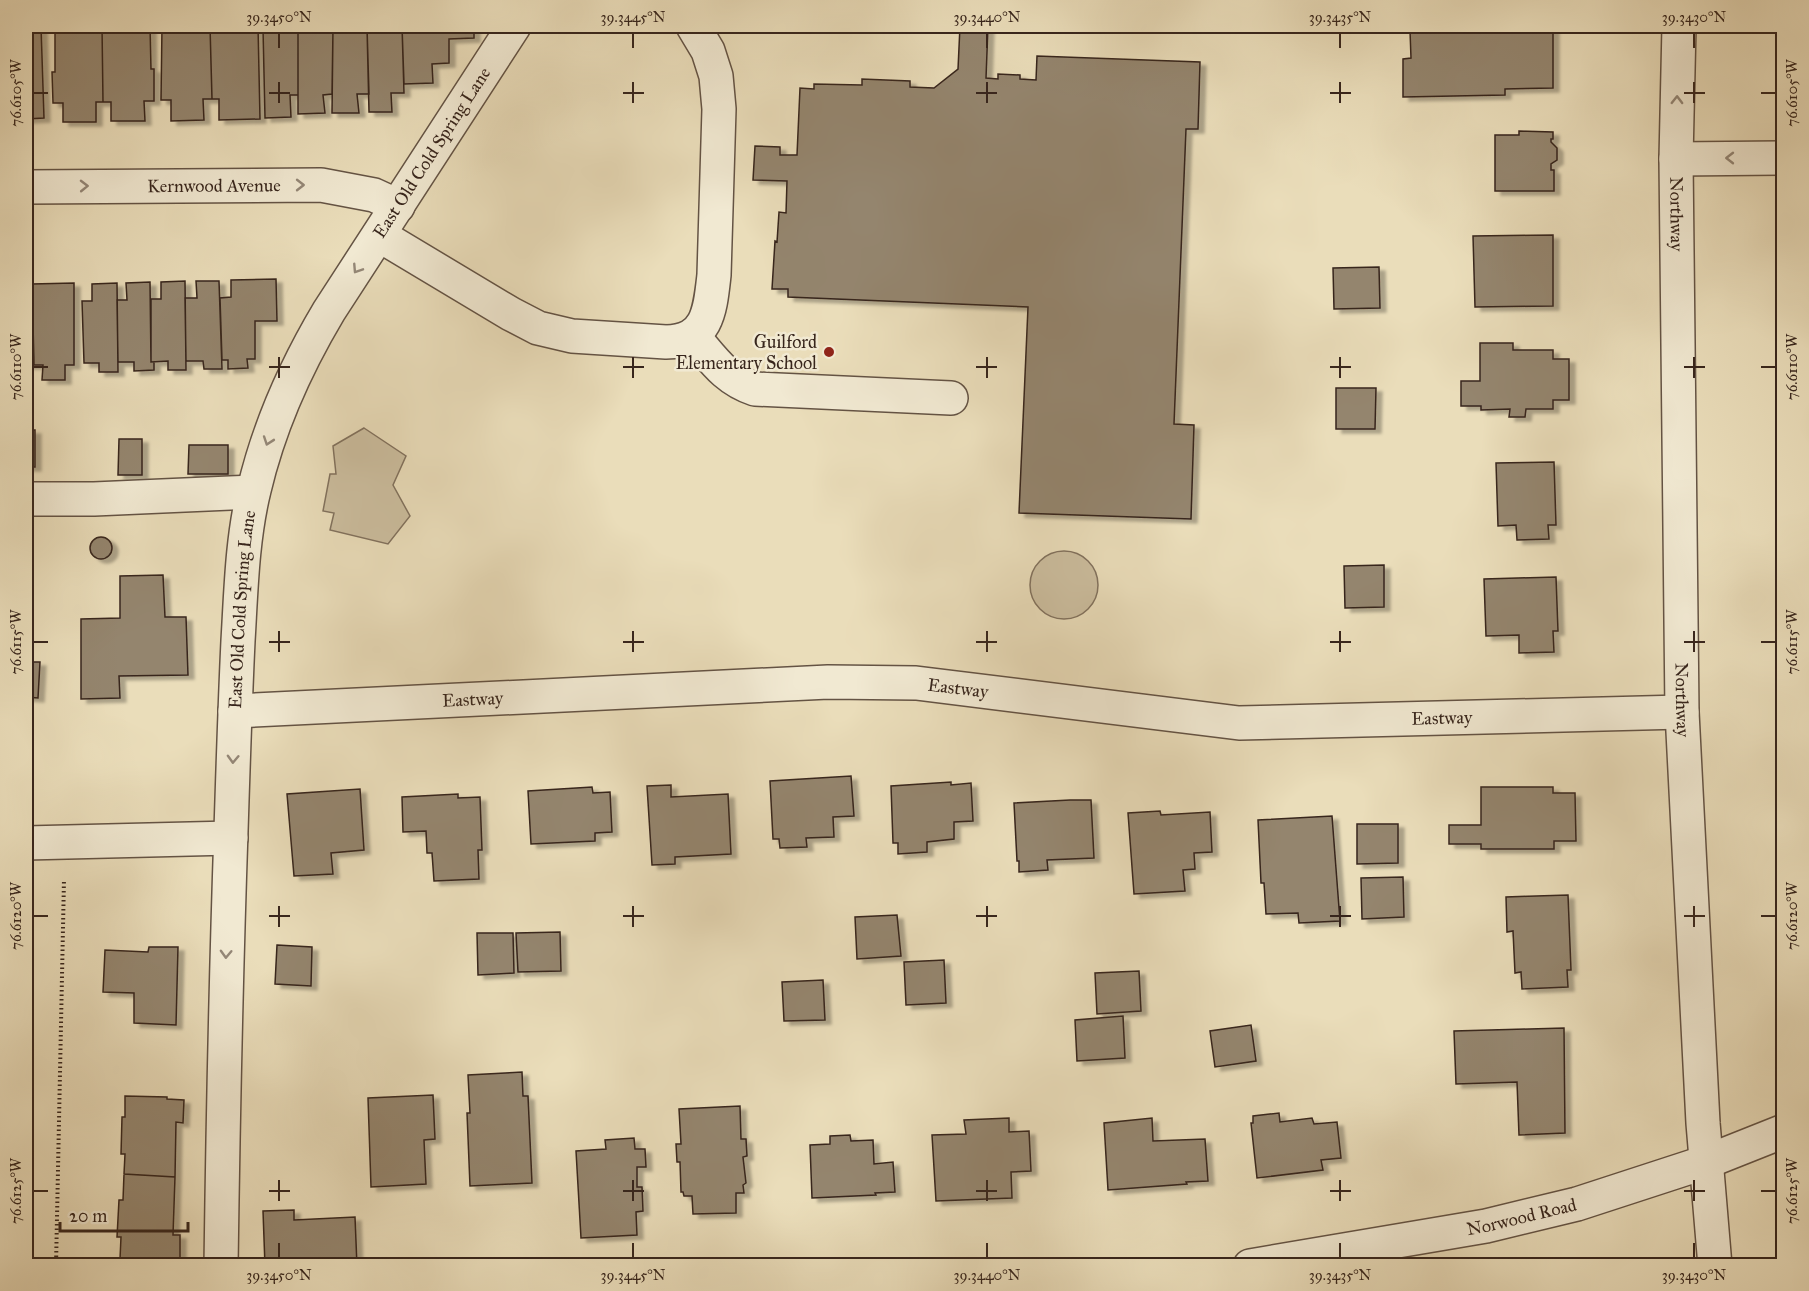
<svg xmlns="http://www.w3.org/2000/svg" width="1809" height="1291" viewBox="0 0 1809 1291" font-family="'IM FELL Great Primer',serif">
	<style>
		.green { fill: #ccbe9f; stroke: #82725e; stroke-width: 1.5 }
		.building { fill: #94856e; stroke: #37251c; stroke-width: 1.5; filter: url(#shadow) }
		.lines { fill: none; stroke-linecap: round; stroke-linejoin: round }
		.minor-casing { stroke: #645344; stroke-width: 36 }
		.path { stroke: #37251c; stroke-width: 4; stroke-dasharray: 1.5 3; stroke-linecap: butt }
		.minor { stroke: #f1e9d2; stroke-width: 33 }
		.oneway { stroke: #948777 }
		.ticks { fill: none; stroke: #37251c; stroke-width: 2 }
		.poi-dot { fill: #8f2418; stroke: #f1e9d2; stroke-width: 2 }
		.labels { text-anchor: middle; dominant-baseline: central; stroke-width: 5; stroke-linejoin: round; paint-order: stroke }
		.street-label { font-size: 18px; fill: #37251c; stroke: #f1e9d2 }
		.poi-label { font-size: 18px; fill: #37251c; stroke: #f1e9d2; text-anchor: end }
		.neatline { fill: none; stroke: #37251c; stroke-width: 2 }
		.ticks-label { font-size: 15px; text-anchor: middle; fill: #37251c }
	</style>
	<defs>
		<filter id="shadow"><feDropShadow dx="6" dy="4" stdDeviation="1.5" flood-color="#0004"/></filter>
	</defs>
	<rect width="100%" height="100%" fill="#eaddba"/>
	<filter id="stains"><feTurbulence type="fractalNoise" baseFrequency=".00333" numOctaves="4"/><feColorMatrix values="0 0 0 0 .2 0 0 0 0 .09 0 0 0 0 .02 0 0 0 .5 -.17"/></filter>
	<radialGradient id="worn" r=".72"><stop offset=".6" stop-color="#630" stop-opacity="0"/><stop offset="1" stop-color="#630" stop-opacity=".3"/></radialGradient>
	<!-- green -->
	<path class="green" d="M364,428L406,456L393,485L410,516L388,544L330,530L334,513L323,511L330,474H336L333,446Z
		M1030 585a34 34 0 1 1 68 0a34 34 0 1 1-68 0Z"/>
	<!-- building -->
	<path class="building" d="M26,26H41L44,118L26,119Z
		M55,26H102L103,102H96V122H63V103H53L52,72H55Z
		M102,26H150L151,69H154V101H144L145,121H111V102H103Z
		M162,26H210L212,99H203L204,120L171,121V100H161Z
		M210,26H258L260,119L219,120V99H212Z
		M265,26H287V29L298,28V95H290L291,117L265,118L263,29H265Z
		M301,26L333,28L332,94L323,95L325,113L298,114V28H301Z
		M336,26L367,27L369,94H357L359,113H332L333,28H336Z
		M370,26H402L404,93H391L392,112H369L367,27Z
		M402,26H474V38L449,39V63L432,64L433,83L404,84Z
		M960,26H988L986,78L998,79V74L1020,75V79L1036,80L1037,56L1200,62L1198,129H1186L1174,424L1194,425L1191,519L1019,513L1028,307L788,297V289H772L775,241L777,242L779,212L786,213L787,181L753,180L755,146L780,147V155H797L800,88L814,89V84L862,85V79L910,81V87L934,88L958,69Z
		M1505,26H1553V88L1505,89V95L1403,97V59L1411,58L1410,31L1505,30Z
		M1519,131L1553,132V139H1551V142L1557,148V160L1551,164V170H1554V191H1495V135H1519Z
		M1553,235V306L1475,307L1473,236Z
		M1379,267L1380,308L1334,309L1333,268Z
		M276,279L277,321H255V359H247L248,368L228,369V360H222L220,298L231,297V280Z
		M185,281L186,370H168V361L151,362V299H161V282Z
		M196,281H219L222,369H204L203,361H186L185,298H197Z
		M150,282L151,362H154V370L134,371V362H118L117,300H127L126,283Z
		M74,283V365H65V380H42L43,365H34L32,284Z
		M117,283L118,372H99V363H84L82,301H92V284Z
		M26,302H32L34,365H26Z
		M1480,343H1513V350H1553V359H1569V400H1553V409H1526L1525,417H1509L1510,409L1481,410V406H1461V381H1480Z
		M1336,388H1376L1375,429H1336Z
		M26,430H35V467H26Z
		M119,439H142V475H118Z
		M189,445H228V474H188Z
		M1554,462L1556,525H1548L1549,539L1517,540L1516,525L1498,526L1496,463Z
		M90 548a11 11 0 1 1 22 0a11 11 0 1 1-22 0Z
		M1384,565V607L1345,608L1344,566Z
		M163,575L165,617H186L188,675L119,676L120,698L81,699V619L120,618V576Z
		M1556,577L1558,631H1553L1554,652L1519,653V635L1486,636L1484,579Z
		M26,662H40L38,698L26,697Z
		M851,776L854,816L833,817L834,837L806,838L807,847L780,848L779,839H773L770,781Z
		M951,782V785L971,783L973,821L954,822V839L927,842V852L898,854V843H893L891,786Z
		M671,785V797L728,794L731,854L675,857V864L652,865L647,786Z
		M592,787L593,793L610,792L612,832L595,833V841L531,844L528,791Z
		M1481,787H1553V793H1575L1576,841H1554V849H1481V844H1449V825H1481Z
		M360,789L364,850L331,853L333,874L294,876L287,794Z
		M458,794V798L480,797L482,850H478L479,879L434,881L432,853H427L426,831L403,832L402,797Z
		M1070,800H1091L1094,858L1047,860L1048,870L1019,872V861H1017L1014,803Z
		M1160,811L1161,815L1210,812L1212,852L1194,853L1195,869L1183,870L1185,891L1134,894L1128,813Z
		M1332,816L1340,921L1299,923L1298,913L1266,914L1264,883H1261L1258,820Z
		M1357,824H1398V863L1357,864Z
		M1403,877L1404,917L1362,919L1361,878Z
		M1568,895L1571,970H1567L1568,987L1522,989L1521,972L1515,973L1513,931L1507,932L1506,897Z
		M897,915L901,956L857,959L855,917Z
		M560,932L561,971L518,972L516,933Z
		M477,933H513L514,973L478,975Z
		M277,945L312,947L311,986L275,984Z
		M149,947H178L176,1025L134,1023V993L103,992L105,950L148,952Z
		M944,960L946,1003L906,1005L904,962Z
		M1139,971L1141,1011L1097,1014L1095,973Z
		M823,980L825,1020L784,1021L782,982Z
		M1123,1016L1125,1058L1077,1061L1075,1020Z
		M1251,1025L1256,1061L1215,1067L1210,1031Z
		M1564,1028L1565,1133L1519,1135L1517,1082L1456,1084L1454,1031Z
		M522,1072L523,1096H528L532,1183L470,1186L467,1113H470L468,1075Z
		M433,1095L435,1139L424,1140L426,1184L371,1187L368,1098Z
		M125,1096L167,1097V1099L184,1100L183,1123L176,1122L175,1177L124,1174L125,1154H121L122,1117H125Z
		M740,1106L741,1139H746L747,1156L743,1157L746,1183L743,1185L744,1193H736V1213L693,1214L692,1196H684L683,1192H681L680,1162H677L676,1144H681L679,1109Z
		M1279,1113L1280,1122L1312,1118L1314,1124L1337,1122L1341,1158L1321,1160L1323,1170L1257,1178L1251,1123H1253V1116Z
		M1009,1118V1132L1029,1131L1031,1171L1011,1172L1012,1198L936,1201L932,1135L966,1134L964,1120Z
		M1152,1118L1153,1141L1205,1139L1208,1181L1186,1182L1187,1184L1108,1190L1104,1123Z
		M850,1135L851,1141L873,1140L874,1164L893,1162L895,1192L875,1193L876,1195L812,1198L810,1145L830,1144V1136Z
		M634,1138L635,1149H645L646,1167H637V1187H642L643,1211L636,1212L637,1235L581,1238L576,1151L606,1149L605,1140Z
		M124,1174L175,1177L173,1235H180V1259H120L121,1237H117L119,1200H123Z
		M294,1210V1220L355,1217L357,1266H265L263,1211Z"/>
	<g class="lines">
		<defs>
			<g id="minor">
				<path id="s1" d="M1679,26L1676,159L1682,712L1703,1123L1715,1266"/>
				<path d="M1676,159L1784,158"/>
				<path id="s2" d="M26,187L321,185L374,195L398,206"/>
				<path d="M379,235L511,314L538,328L572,336L666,342C708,341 710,311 714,275L719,109L716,76L708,51L693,26"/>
				<path d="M693,336C713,359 725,379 755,389L951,398"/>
				<path d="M26,499H94L253,492"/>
				<path id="s3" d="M235,711L828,682L916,683L1239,723L1682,712"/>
				<path d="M26,843L231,838"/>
				<path id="s4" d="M221,1266C223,1121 226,976 231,831C233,768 235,704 238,641C241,591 242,539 254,490C269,426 295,368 329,311L514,26"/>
				<path id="s5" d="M1250,1266L1486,1226L1577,1204L1706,1162L1784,1131"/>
			</g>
		</defs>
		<!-- minor casing -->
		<use href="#minor" class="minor-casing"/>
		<!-- path -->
		<path class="path" d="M56,1266L64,879"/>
		<!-- minor -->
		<use href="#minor" class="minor"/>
	</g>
	<!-- one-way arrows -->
	<defs><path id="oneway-chevron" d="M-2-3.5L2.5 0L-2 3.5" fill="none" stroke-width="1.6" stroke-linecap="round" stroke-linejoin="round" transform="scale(1.5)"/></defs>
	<g class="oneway">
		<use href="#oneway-chevron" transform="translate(1677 100) rotate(-89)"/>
		<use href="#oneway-chevron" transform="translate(1730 158) rotate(180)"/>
		<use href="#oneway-chevron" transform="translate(300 185)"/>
		<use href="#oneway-chevron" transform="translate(84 186) rotate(-1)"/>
		<use href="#oneway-chevron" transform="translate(357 269) rotate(123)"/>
		<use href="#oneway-chevron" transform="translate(268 441) rotate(109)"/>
		<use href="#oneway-chevron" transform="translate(233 759) rotate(92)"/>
		<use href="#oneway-chevron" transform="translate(226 954) rotate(92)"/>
	</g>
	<!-- ticks -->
	<path class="ticks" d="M279,33V48M633,33V48M987,33V48M1340,33V48M1694,33V48M279,82V103M633,82V103M987,82V103M1340,82V103M1694,82V103M33,93H48M269,93H290M623,93H644M976,93H997M1330,93H1351M1684,93H1705M1761,93H1776M279,357V378M633,357V378M987,357V378M1340,357V378M1694,357V378M33,367H48M269,367H290M623,367H644M976,367H997M1330,367H1351M1684,367H1705M1761,367H1776M279,631V652M633,631V652M987,631V652M1340,631V652M1694,631V652M33,642H48M269,642H290M623,642H644M976,642H997M1330,642H1351M1684,642H1705M1761,642H1776M279,906V927M633,906V927M987,906V927M1340,906V927M1694,906V927M33,916H48M269,916H290M623,916H644M976,916H997M1330,916H1351M1684,916H1705M1761,916H1776M279,1180V1201M633,1180V1201M987,1180V1201M1340,1180V1201M1694,1180V1201M33,1191H48M269,1191H290M623,1191H644M976,1191H997M1330,1191H1351M1684,1191H1705M1761,1191H1776M279,1243V1258M633,1243V1258M987,1243V1258M1340,1243V1258M1694,1243V1258"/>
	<!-- markers -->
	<circle class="poi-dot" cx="829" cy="352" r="6"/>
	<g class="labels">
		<!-- street labels -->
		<g class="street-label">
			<text stroke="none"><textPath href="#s4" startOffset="1161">East Old Cold Spring Lane</textPath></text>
			<text stroke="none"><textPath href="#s2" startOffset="188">Kernwood Avenue</textPath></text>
			<text stroke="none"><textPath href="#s1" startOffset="188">Northway</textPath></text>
			<text stroke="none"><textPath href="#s4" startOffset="657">East Old Cold Spring Lane</textPath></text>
			<text stroke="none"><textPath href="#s3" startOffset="724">Eastway</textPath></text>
			<text stroke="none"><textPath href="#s3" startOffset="238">Eastway</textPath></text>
			<text stroke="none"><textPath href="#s1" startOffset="674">Northway</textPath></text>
			<text stroke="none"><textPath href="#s3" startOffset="1210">Eastway</textPath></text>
			<text stroke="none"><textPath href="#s5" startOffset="276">Norwood Road</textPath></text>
		</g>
		<!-- poi labels -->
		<g class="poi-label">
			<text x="817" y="342">Guilford<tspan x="817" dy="21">Elementary School</tspan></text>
		</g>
	</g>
	<!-- margin -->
	<rect width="1809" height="1291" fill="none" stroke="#eaddba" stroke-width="66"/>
	<!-- scale -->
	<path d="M60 1222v9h128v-9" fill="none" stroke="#37251c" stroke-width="3"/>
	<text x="69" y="1222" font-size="18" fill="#37251c" stroke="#f1e9d2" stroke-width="4.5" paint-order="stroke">20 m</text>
	<rect x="33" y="33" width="1743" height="1225" class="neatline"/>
	<g class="ticks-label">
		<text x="279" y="22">39.3450°N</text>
		<text x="633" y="22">39.3445°N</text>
		<text x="987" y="22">39.3440°N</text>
		<text x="1340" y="22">39.3435°N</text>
		<text x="1694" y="22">39.3430°N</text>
		<text transform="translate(1792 93) rotate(-90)" y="5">76.6105°W</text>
		<text transform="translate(16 93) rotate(-90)" y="5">76.6105°W</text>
		<text transform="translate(1792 367) rotate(-90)" y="5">76.6110°W</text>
		<text transform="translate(16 367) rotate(-90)" y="5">76.6110°W</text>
		<text transform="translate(1792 642) rotate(-90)" y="5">76.6115°W</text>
		<text transform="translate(16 642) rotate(-90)" y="5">76.6115°W</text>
		<text transform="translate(1792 916) rotate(-90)" y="5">76.6120°W</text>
		<text transform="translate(16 916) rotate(-90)" y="5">76.6120°W</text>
		<text transform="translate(1792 1191) rotate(-90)" y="5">76.6125°W</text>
		<text transform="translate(16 1191) rotate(-90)" y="5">76.6125°W</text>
		<text x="279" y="1280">39.3450°N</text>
		<text x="633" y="1280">39.3445°N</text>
		<text x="987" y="1280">39.3440°N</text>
		<text x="1340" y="1280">39.3435°N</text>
		<text x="1694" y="1280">39.3430°N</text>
	</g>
	<rect width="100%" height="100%" filter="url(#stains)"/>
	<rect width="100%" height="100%" fill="url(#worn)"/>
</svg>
